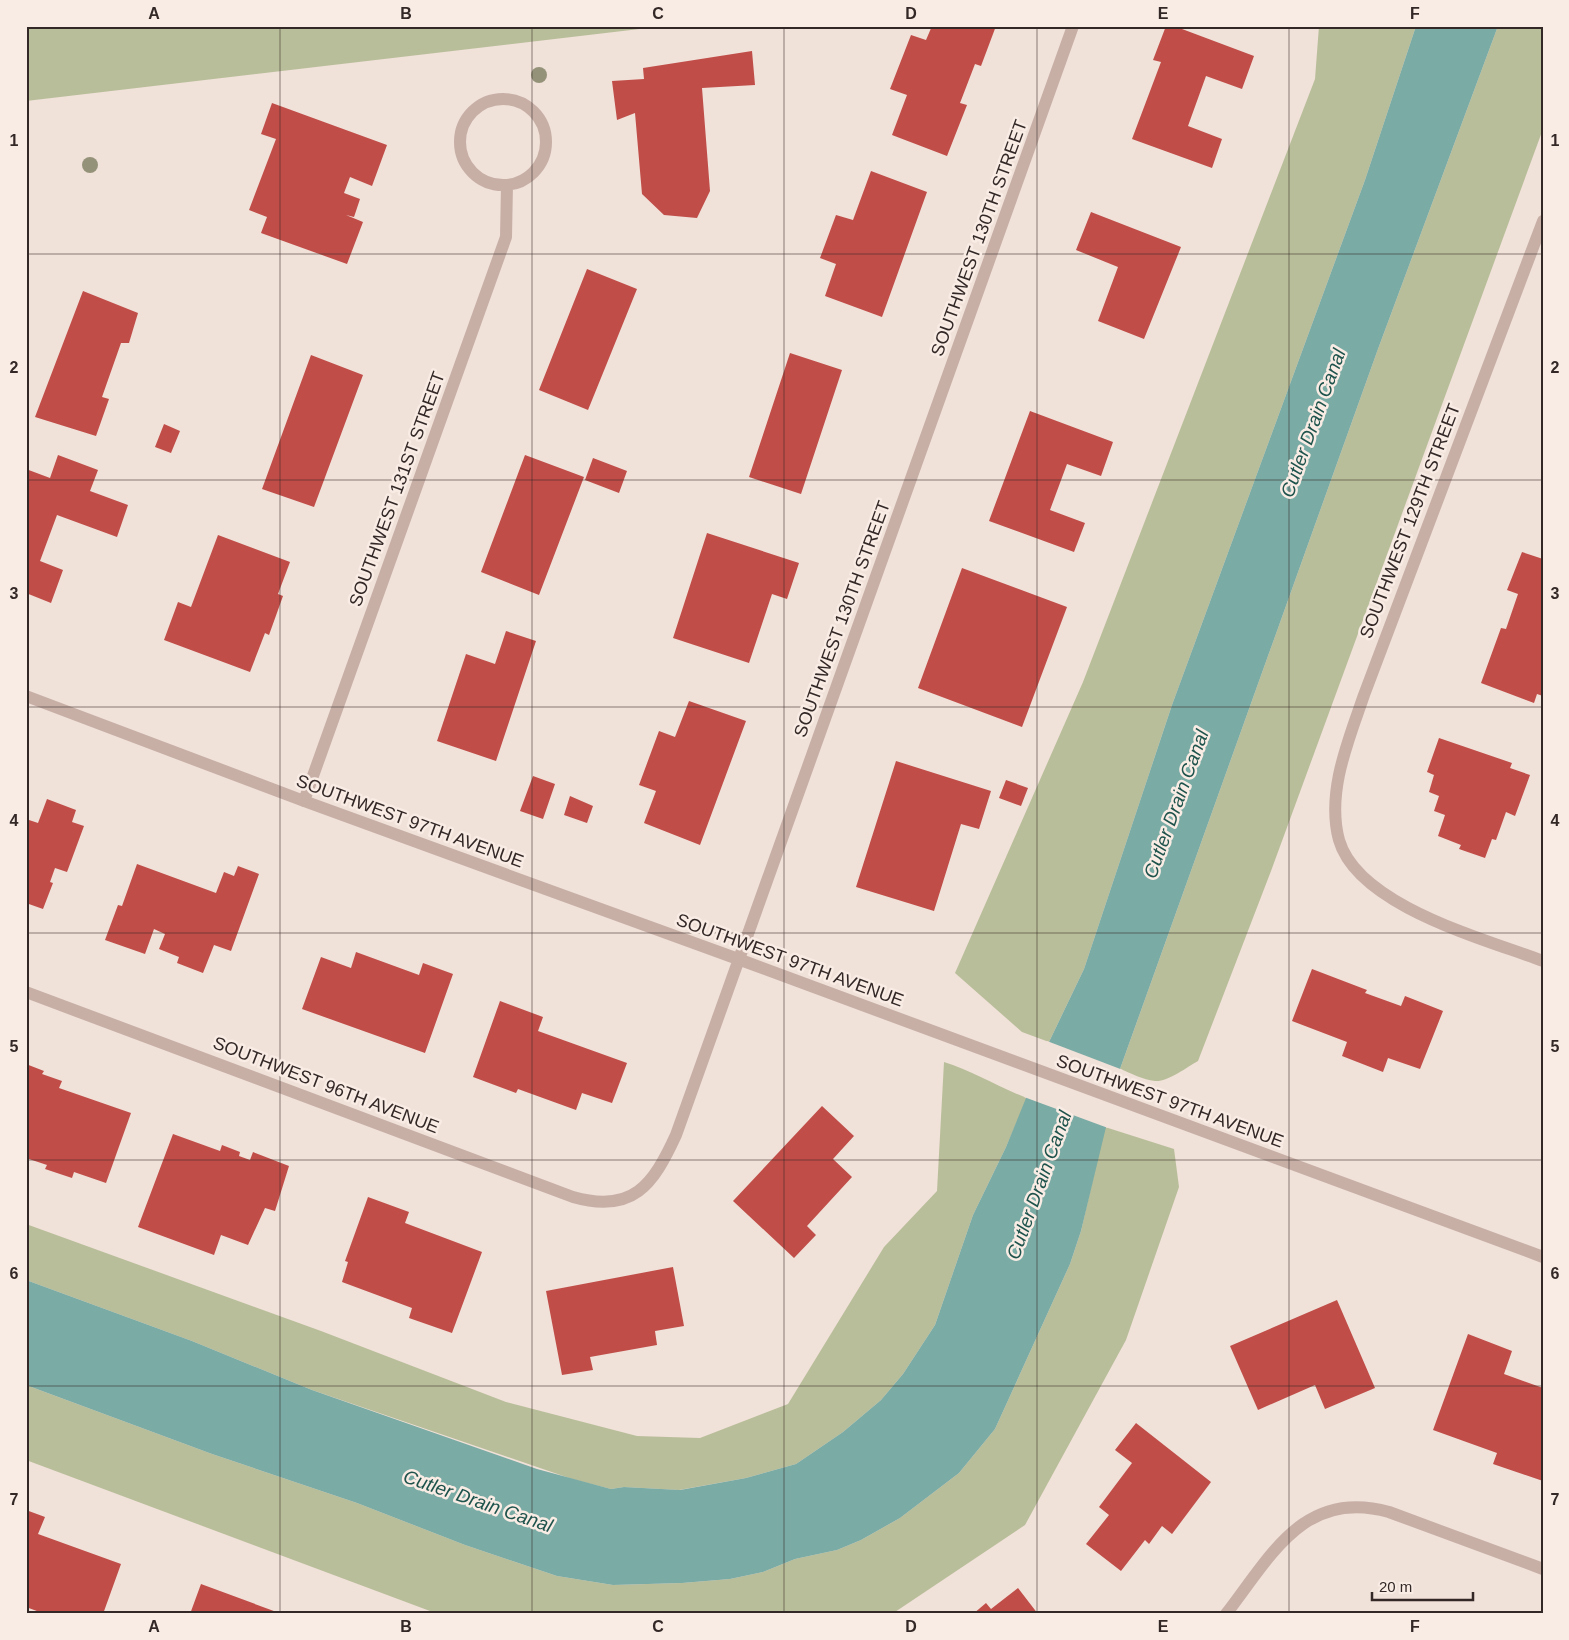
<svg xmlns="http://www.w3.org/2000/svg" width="1569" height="1640" viewBox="0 0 1569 1640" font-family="Arial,sans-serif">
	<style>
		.green { fill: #b9be9a }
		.water { fill: #7aaba4 }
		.pier { fill: #f0e1d9 }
		.building { fill: #c04d48 }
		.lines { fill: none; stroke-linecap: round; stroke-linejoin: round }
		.minor { stroke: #c7afa6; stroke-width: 12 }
		.tree { fill: #95927a }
		.grid { fill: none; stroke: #342827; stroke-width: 1; stroke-opacity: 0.55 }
		.labels { text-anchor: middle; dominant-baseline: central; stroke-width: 5; stroke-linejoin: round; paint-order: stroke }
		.street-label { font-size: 18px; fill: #342827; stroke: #f8ece5 }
		.water-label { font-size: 19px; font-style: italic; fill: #1e534c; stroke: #f8ece5 }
		.neatline { fill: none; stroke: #342827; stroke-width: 2 }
		.grid-label { font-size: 16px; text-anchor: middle; font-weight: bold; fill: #342827 }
	</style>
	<rect width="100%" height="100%" fill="#f0e1d9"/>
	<!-- green -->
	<path class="green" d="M26,26H665L26,101Z
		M1319,26H1416L1365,180L1172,705L1084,969L1049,1042L1022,1032L955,973L1083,682L1315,79Z
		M1498,26H1543V129L1271,871L1198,1061C1187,1067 1168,1082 1155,1081C1143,1080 1131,1073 1120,1069L1378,349Z
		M944,1062C973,1071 998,1087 1027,1098L1006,1147L973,1215L935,1325L903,1374L881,1400L843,1432L796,1464L746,1478L679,1490L624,1487L611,1489L572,1479L312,1390L192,1341L26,1280V1224L321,1331L506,1402L637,1436L700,1438L788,1404L884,1247L937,1191Z
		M1105,1127L1174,1149L1179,1187L1126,1340L1025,1525L892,1614H438L26,1460V1385L212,1454L357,1503L465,1545L557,1576L613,1585L682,1583L730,1579L763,1572L795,1559L837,1550L861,1540L900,1518L959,1473L995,1429L1070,1264L1081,1231Z"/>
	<!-- water -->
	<path class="water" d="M1416,26H1498L1378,349L1120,1069L1081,1231L1070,1264L995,1429L959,1473L900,1518L861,1540L837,1550L795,1559L763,1572L730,1579L682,1583L613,1585L557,1576L465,1545L357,1503L212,1454L26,1385V1280L192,1341L312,1390L537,1469L611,1489L624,1487L680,1490L746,1478L796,1464L843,1432L881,1400L903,1374L935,1325L973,1215L1006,1147L1049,1042L1084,969L1172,705L1365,180Z"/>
	<!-- pier -->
	<path class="pier" d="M1047,1041L1123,1070L1108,1128L1024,1097Z"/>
	<!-- building -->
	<path class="building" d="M932,26H996L981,66L975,64L960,103L967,105L947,156L892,135L907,95L890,89L911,35L926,40Z
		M1166,26H1174L1254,56L1242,89L1206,76L1188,126L1222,139L1212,168L1132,139L1161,62L1153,60Z
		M752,51L755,85L702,88L710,191L697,218L664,215L642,194L635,113L617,120L612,81L644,79L643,68Z
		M272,103L387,145L372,186L350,177L344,193L360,199L354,217L346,215L363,222L347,264L261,233L267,217L249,210L276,139L261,134Z
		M871,171L927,192L882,317L825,296L836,264L820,258L836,215L853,220Z
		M1091,212L1181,247L1144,339L1098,321L1118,267L1076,250Z
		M587,269L637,289L588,410L539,390Z
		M83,291L138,313L129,343H121L102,397L109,399L96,436L35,417Z
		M790,353L842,370L801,494L749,477Z
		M311,355L363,375L314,507L262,489Z
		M1030,411L1113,442L1101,476L1067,464L1050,510L1085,523L1074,552L989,521Z
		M164,424L180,431L171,453L155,447Z
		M58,455L98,470L90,491L128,505L117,537L57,515L40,561L63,570L51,603L26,593V469L50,478Z
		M525,455L584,477L539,595L481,572Z
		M593,458L627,471L619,493L585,480Z
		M707,533L799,563L787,599L772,594L749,663L673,638Z
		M218,535L290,562L278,594L283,596L269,635L265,633L250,672L164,640L178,602L191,607Z
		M1522,552L1543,559V696L1537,694L1534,703L1481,683L1501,628L1506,629L1518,594L1507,590Z
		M962,568L1067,607L1022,727L918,688Z
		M506,631L536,641L496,761L437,741L466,654L495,664Z
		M689,701L746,721L700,845L644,823L656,791L639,785L659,731L675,737Z
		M1439,738L1512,763L1510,768L1530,775L1515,816L1506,812L1496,840L1492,839L1485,858L1459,849L1461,845L1438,836L1445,815L1434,811L1439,796L1429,792L1434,775L1427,772Z
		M896,761L991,791L979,829L961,824L934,911L856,887Z
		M533,776L555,784L543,819L520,811Z
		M1006,780L1028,788L1021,806L999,798Z
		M570,796L593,806L587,823L564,815Z
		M47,799L76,810L72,822L84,826L67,872L55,868L50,882L53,883L43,909L26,903V819L38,823Z
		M137,864L216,893L224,872L234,876L238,866L259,874L231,951L214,945L203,973L177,963L179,957L159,949L165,934L154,929L145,954L105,940L118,905L122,906Z
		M356,952L419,975L423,963L453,974L425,1053L302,1009L321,957L351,968Z
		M1312,969L1367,990L1365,993L1401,1006L1405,996L1443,1011L1420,1069L1388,1058L1383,1072L1342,1056L1347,1042L1292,1021Z
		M500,1001L543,1017L538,1031L627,1063L612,1103L582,1093L576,1110L518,1089L516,1093L473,1077Z
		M26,1064L44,1071L42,1074L62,1081L59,1088L131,1113L106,1183L74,1172L72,1178L45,1169L47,1165L26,1158Z
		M822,1106L854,1136L833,1159L852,1177L807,1226L816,1235L794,1258L733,1201Z
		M173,1134L220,1151L222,1145L240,1152L239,1156L250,1160L253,1152L289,1166L275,1211L265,1208L248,1245L221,1235L214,1255L138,1227Z
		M368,1197L409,1212L405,1223L482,1252L452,1333L409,1318L412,1308L342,1282L348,1262L345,1261Z
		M673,1267L684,1326L655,1331L657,1345L590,1357L593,1370L562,1375L546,1291Z
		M1337,1300L1375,1388L1325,1409L1315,1385L1258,1410L1230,1346Z
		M1468,1334L1512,1351L1504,1374L1543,1388V1481L1493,1464L1497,1453L1433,1430Z
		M1136,1423L1211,1482L1172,1534L1162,1526L1149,1544L1145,1540L1121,1571L1086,1544L1109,1515L1099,1507L1132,1463L1115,1450Z
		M26,1510L45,1517L38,1534L121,1564L103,1614H45L26,1607Z
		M201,1584L282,1614H190Z
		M1018,1588L1038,1614H973L986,1603L991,1609Z"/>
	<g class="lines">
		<!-- minor -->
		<path class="minor" d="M460 142a43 43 0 1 1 86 0a43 43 0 1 1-86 0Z
			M1543,221L1364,695C1349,739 1326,792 1339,840C1358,906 1485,939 1543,961
			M26,696L304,801L738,959L1543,1257
			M304,801L506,237L507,185
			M26,992L573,1197C633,1214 653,1185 676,1135L1073,26
			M1226,1614C1271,1556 1304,1488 1389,1512L1543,1569"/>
	</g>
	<!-- trees -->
	<g class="tree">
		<circle cx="539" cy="75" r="8"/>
		<circle cx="90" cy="165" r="8"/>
	</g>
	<!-- grid -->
	<path class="grid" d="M280,26V1614M532,26V1614M784,26V1614M1037,26V1614M1289,26V1614M26,254H1543M26,480H1543M26,707H1543M26,933H1543M26,1160H1543M26,1386H1543"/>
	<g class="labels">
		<!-- street labels -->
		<g class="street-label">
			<text transform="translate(979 238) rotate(-70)">SOUTHWEST 130TH STREET</text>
			<text transform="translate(397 489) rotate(-70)">SOUTHWEST 131ST STREET</text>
			<text transform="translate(1410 521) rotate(-69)">SOUTHWEST 129TH STREET</text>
			<text transform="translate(842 619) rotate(-70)">SOUTHWEST 130TH STREET</text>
			<text transform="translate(410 821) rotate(20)">SOUTHWEST 97TH AVENUE</text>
			<text transform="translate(790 960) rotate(20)">SOUTHWEST 97TH AVENUE</text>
			<text transform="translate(326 1085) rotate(21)">SOUTHWEST 96TH AVENUE</text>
			<text transform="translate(1170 1101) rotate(20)">SOUTHWEST 97TH AVENUE</text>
		</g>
		<!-- water labels -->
		<g class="water-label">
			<text transform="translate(1313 423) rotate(-70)">Cutler Drain Canal</text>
			<text transform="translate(1176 804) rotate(-70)">Cutler Drain Canal</text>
			<text transform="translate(1039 1185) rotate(-70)">Cutler Drain Canal</text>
			<text transform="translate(478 1501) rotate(19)">Cutler Drain Canal</text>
		</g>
	</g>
	<!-- border -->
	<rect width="1569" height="1640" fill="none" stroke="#f8ece5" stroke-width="55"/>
	<!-- scale -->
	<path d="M1372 1592v8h101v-8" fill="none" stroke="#342827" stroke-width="2.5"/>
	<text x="1379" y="1592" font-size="15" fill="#342827" stroke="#f8ece5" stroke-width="4" paint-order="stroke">20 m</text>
	<rect x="28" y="28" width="1514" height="1584" class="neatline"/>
	<g class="grid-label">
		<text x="154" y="19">A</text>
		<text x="406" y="19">B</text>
		<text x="658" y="19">C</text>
		<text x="911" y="19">D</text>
		<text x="1163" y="19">E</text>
		<text x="1415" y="19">F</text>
		<text x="14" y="146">1</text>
		<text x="1555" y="146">1</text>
		<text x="14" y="373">2</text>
		<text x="1555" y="373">2</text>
		<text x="14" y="599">3</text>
		<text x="1555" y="599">3</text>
		<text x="14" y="826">4</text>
		<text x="1555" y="826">4</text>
		<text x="14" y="1052">5</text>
		<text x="1555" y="1052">5</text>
		<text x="14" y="1279">6</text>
		<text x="1555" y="1279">6</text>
		<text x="14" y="1505">7</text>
		<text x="1555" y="1505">7</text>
		<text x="154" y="1632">A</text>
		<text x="406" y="1632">B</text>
		<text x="658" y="1632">C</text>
		<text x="911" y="1632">D</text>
		<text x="1163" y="1632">E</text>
		<text x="1415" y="1632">F</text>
	</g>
</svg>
